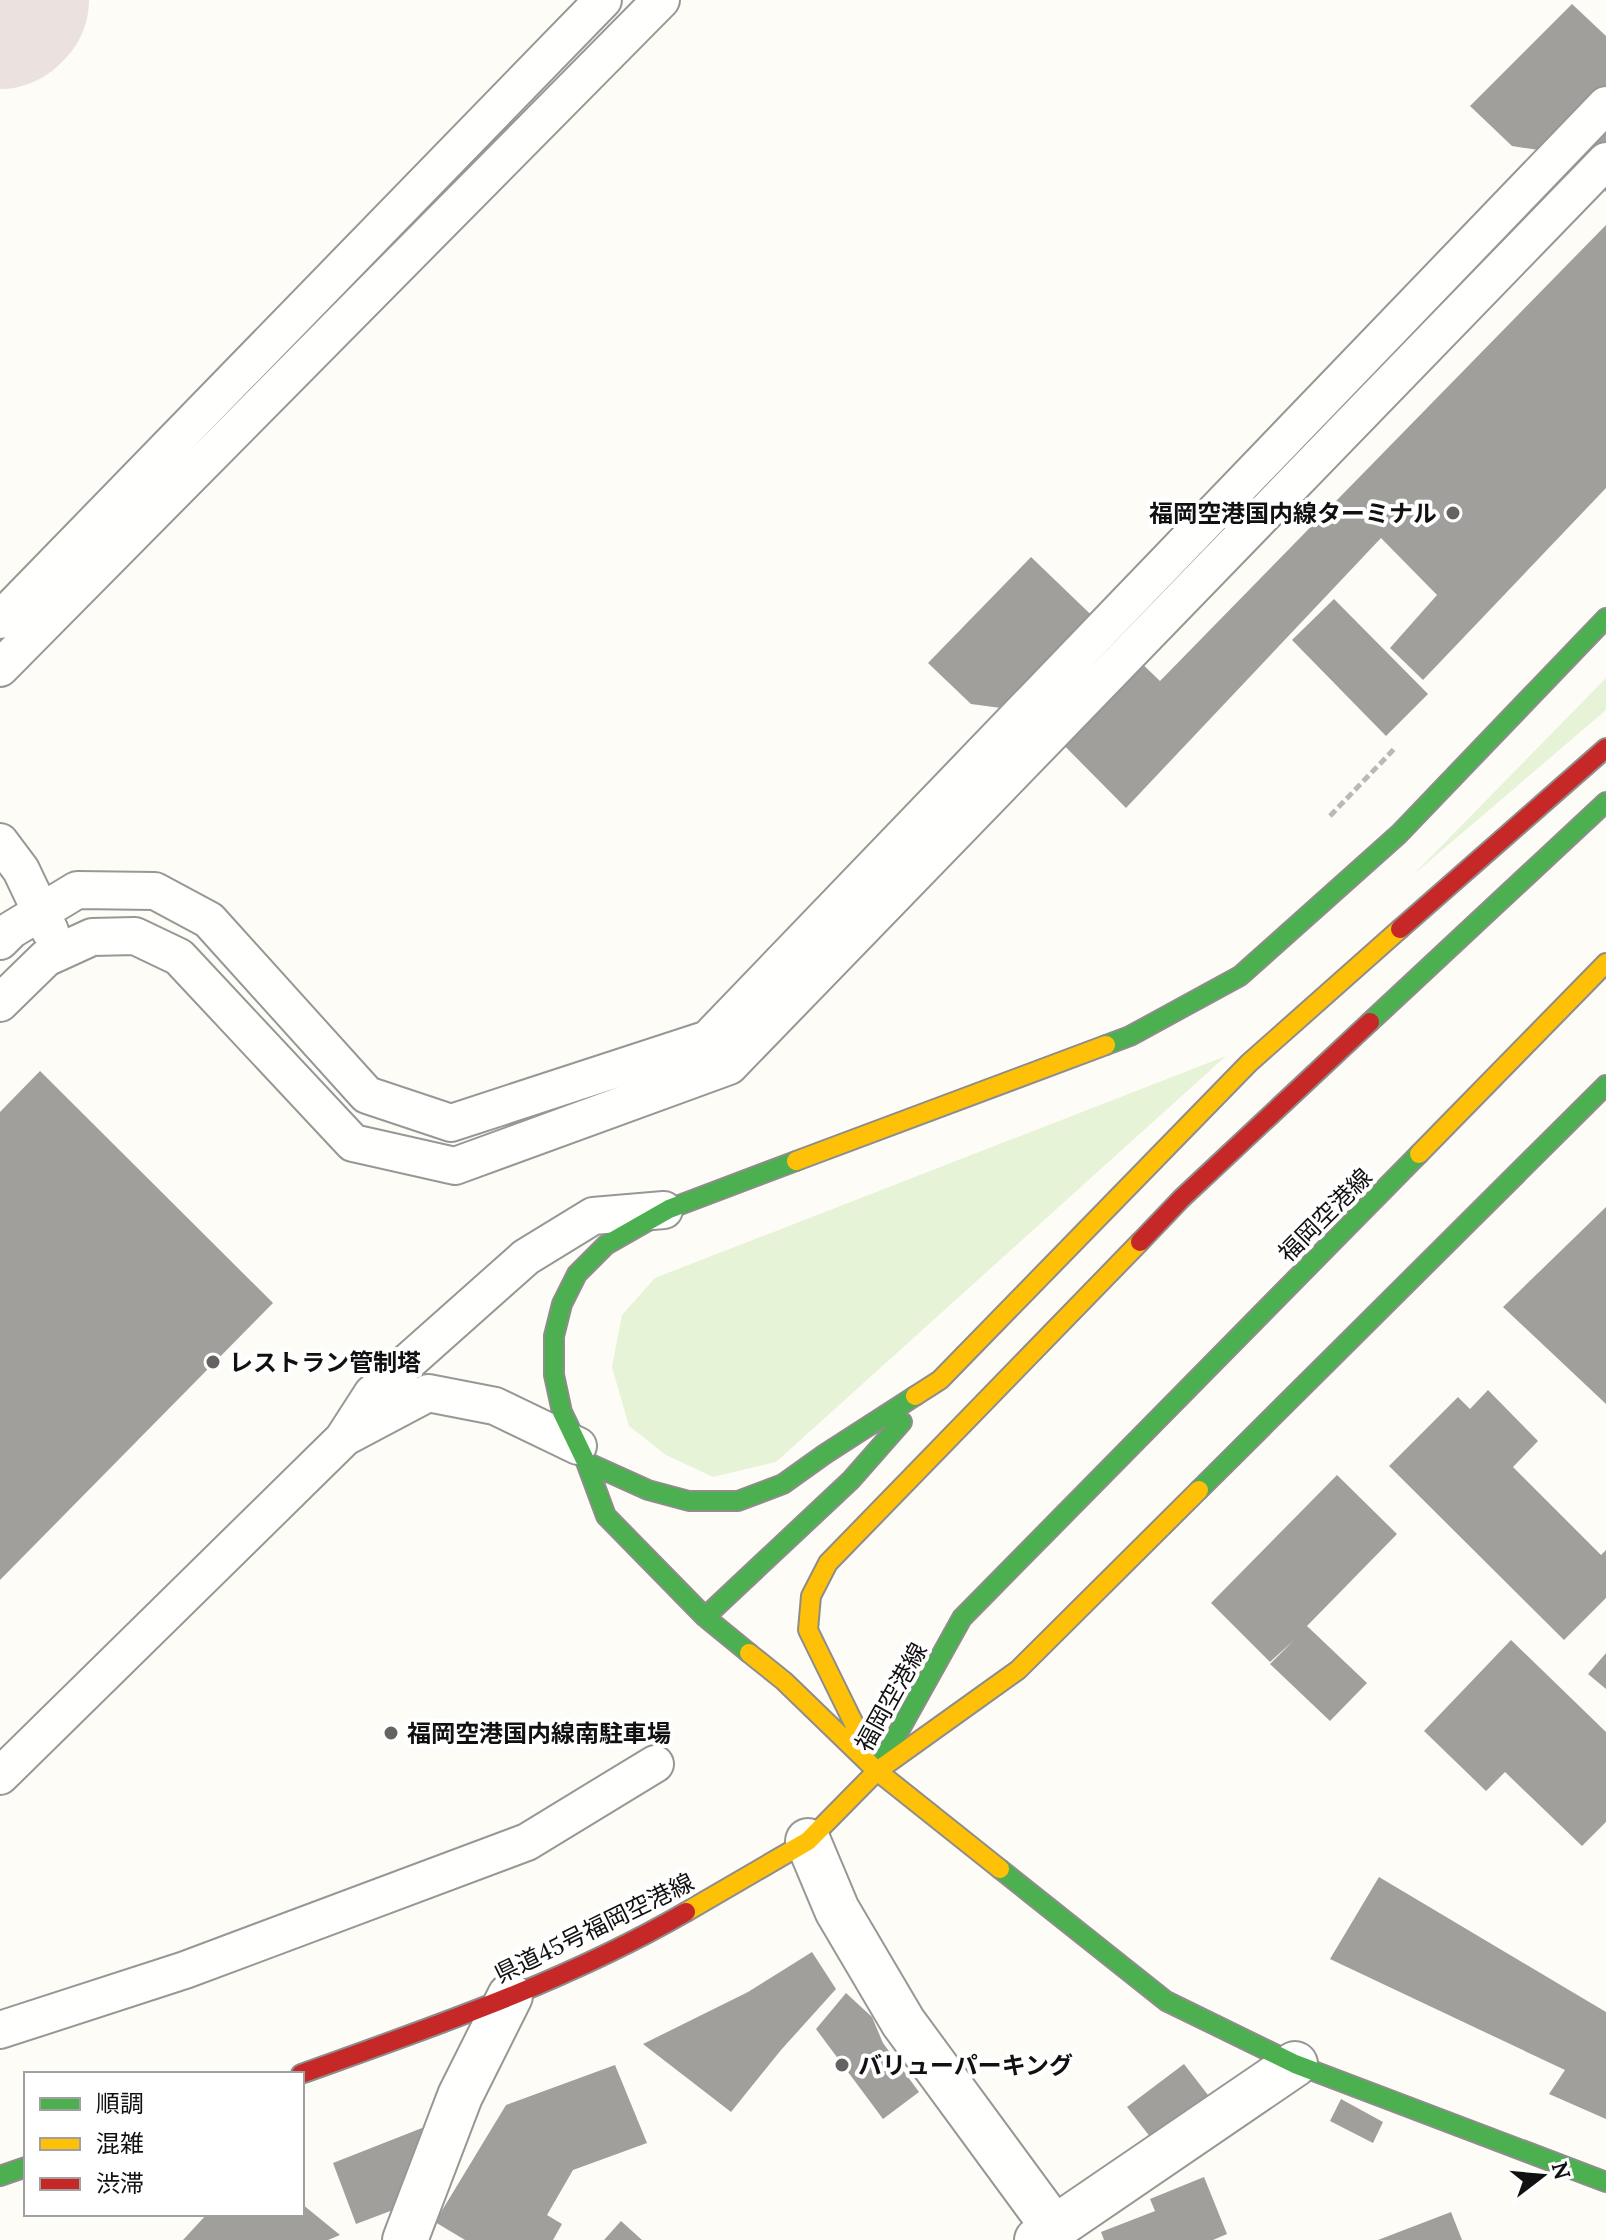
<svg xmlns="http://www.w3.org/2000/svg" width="1606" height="2240" viewBox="0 0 1606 2240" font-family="Lora,'Noto Sans JP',serif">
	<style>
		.green { fill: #e7f3d7 }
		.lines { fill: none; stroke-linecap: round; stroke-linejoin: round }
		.taxiway { stroke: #ebe1df; stroke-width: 168 }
		.building { fill: #a19f9c }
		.lane-casing { stroke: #979795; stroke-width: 40 }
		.street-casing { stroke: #979795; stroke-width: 48 }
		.fast-casing { stroke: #8e8d8b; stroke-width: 22 }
		.slow-casing { stroke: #8e8d8b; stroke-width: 22 }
		.jam-casing { stroke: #8e8d8b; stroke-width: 22 }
		.path { stroke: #b9b9b8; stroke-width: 5; stroke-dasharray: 8 4; stroke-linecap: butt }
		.lane { stroke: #fffffe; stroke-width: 36 }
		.street { stroke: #fffffe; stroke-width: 44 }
		.fast { stroke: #4caf50; stroke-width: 18 }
		.slow { stroke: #ffc107; stroke-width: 18 }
		.jam { stroke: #c62828; stroke-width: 18 }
		.poi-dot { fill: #646362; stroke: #fff; stroke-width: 3 }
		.labels { text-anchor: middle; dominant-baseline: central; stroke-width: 8; stroke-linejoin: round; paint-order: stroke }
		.poi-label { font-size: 24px; font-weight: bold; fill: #111; stroke: #fff; text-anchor: start }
		.street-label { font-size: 24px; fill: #111; stroke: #fff }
	</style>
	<rect width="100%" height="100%" fill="#fdfcf7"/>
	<!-- green -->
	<path class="green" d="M1606,678V710L1413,875Z
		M1226,1056L776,1462L713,1477L666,1455L629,1426L612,1367L622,1315L655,1278Z"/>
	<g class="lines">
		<!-- taxiway -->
		<path class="taxiway" d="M0,5L5,0"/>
	</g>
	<!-- building -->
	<path class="building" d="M1572,4L1606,36V192L1570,155L1512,146L1470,106Z
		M1606,225V488L1423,680L1390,648L1437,595L1381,538L1126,808L1031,712L971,704L928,663L1031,557L1160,681Z
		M1334,599L1428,694L1386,736L1292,640Z
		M40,1071L273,1303L0,1580V1112Z
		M1606,1207V1404L1503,1307Z
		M1488,1390L1538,1441L1513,1467L1601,1555L1606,1550V1598L1564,1640L1389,1466L1458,1397L1470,1409Z
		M1337,1475L1397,1534L1307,1626L1367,1683L1330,1721L1270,1664L1294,1640L1270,1662L1211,1603Z
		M1511,1640L1606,1732V1822L1582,1846L1505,1772L1486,1791L1424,1731Z
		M1606,1653V1689L1588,1674Z
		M1379,1877L1606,2012V2119L1549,2094L1565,2070L1330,1959Z
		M812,1952L836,1989L781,2050L731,2112L643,2044L748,1992Z
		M846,1993L872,2017L883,2043L919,2092L883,2119L816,2029Z
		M1184,2064L1208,2095L1151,2138L1127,2107Z
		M615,2065L647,2143L573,2170L547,2215L562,2224L553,2240H465L435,2222L506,2105Z
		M1341,2099L1383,2122L1373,2143L1330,2121Z
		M422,2128L429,2152L393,2210L356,2224L333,2163Z
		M1204,2177L1227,2234L1213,2240H1104L1101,2232L1155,2211L1150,2199Z
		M302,2204L340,2235L328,2240H183L207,2214H302Z
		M1451,2212L1462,2240H1378Z
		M621,2221L642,2240H604Z"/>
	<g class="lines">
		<defs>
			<path id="lane" d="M0,620L603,0
				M0,668L661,0
				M0,842L21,870L50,931
				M0,941L11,930L77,890L155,891L209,920L367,1095L451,1123L708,1039L1606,105
				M0,1003L46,958L92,937L135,936L179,957L353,1143L455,1166L729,1066L1606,161
				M345,1437L428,1393L495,1406L578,1446
				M0,1776L343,1439L372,1394L526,1257L593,1216L664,1210
				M0,2030L185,1970L527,1842L655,1764"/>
			<path id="street" d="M808,1841L837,1910L903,2022L1055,2229
				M405,2240L460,2096L510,1996
				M1037,2240L1295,2064"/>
			<path id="fast" d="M1370,1022L1606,802
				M1106,1045L1130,1036L1240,976L1399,834L1606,618
				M586,1462L648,1490L689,1501H738L783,1484L825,1454L915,1396
				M1199,1490L1606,1085
				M705,1617L851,1480L902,1422
				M749,1653L705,1617L606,1516L586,1462L562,1412L554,1375V1336L562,1304L577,1274L606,1245L669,1209L796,1161
				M884,1758L962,1618L1419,1154
				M1000,1869L1166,2001L1295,2064L1606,2182
				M0,2176L26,2167"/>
			<path id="slow" d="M1419,1154L1606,963
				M796,1161L1106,1045
				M915,1396L940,1380L1249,1063L1400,929
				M749,1653L784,1681L877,1771L1000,1869
				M862,1740L808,1630L811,1596L828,1563L1140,1242
				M686,1912L808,1841L877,1771L1018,1670L1199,1490"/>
			<path id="jam" d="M1400,929L1606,748
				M1140,1242L1182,1198L1370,1022
				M301,2074C432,2027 565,1982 686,1912"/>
		</defs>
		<!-- lane casing -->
		<use href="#lane" class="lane-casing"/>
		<!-- street casing -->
		<use href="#street" class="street-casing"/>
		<!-- fast casing -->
		<use href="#fast" class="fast-casing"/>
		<!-- slow casing -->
		<use href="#slow" class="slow-casing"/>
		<!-- jam casing -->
		<use href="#jam" class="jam-casing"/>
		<!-- path -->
		<path class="path" d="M1330,816L1396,747"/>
		<!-- lane -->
		<use href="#lane" class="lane"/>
		<!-- street -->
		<use href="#street" class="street"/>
		<!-- fast -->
		<use href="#fast" class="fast"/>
		<!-- slow -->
		<use href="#slow" class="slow"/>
		<!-- jam -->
		<use href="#jam" class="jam"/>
	</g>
	<!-- markers -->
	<g class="poi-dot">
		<circle cx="1453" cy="513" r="8"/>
		<circle cx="213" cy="1362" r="8"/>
		<circle cx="391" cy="1733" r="8"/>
		<circle cx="842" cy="2065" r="8"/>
	</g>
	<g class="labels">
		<!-- poi labels -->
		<g class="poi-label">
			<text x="1437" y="513" text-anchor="end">福岡空港国内線ターミナル</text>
			<text x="229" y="1362">レストラン管制塔</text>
			<text x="407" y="1733">福岡空港国内線南駐車場</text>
			<text x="858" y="2065">バリューパーキング</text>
		</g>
		<!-- street labels -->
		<g class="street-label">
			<text transform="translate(1325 1215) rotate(-45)">福岡空港線</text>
			<text transform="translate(891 1697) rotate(-61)">福岡空港線</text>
			<text transform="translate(594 1928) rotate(-26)">県道45号福岡空港線</text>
		</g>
	</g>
	<!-- legend -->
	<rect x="24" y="2072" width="280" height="144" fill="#ffffff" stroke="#a0a0a0" stroke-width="2"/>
	<rect x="40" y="2098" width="40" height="12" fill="#4caf50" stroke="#a0a0a0" stroke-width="2"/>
	<text x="96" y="2112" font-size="24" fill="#111111">順調</text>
	<rect x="40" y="2138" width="40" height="12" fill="#ffc107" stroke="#a0a0a0" stroke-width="2"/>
	<text x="96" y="2152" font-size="24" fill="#111111">混雑</text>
	<rect x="40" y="2178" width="40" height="12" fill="#c62828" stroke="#a0a0a0" stroke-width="2"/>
	<text x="96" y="2192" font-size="24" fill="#111111">渋滞</text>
	<!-- north arrow -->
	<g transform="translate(1542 2176) rotate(74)" stroke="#ffffff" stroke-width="6" paint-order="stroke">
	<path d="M0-6L14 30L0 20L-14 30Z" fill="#111111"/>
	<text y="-12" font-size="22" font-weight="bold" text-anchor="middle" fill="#111111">N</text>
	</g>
</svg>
